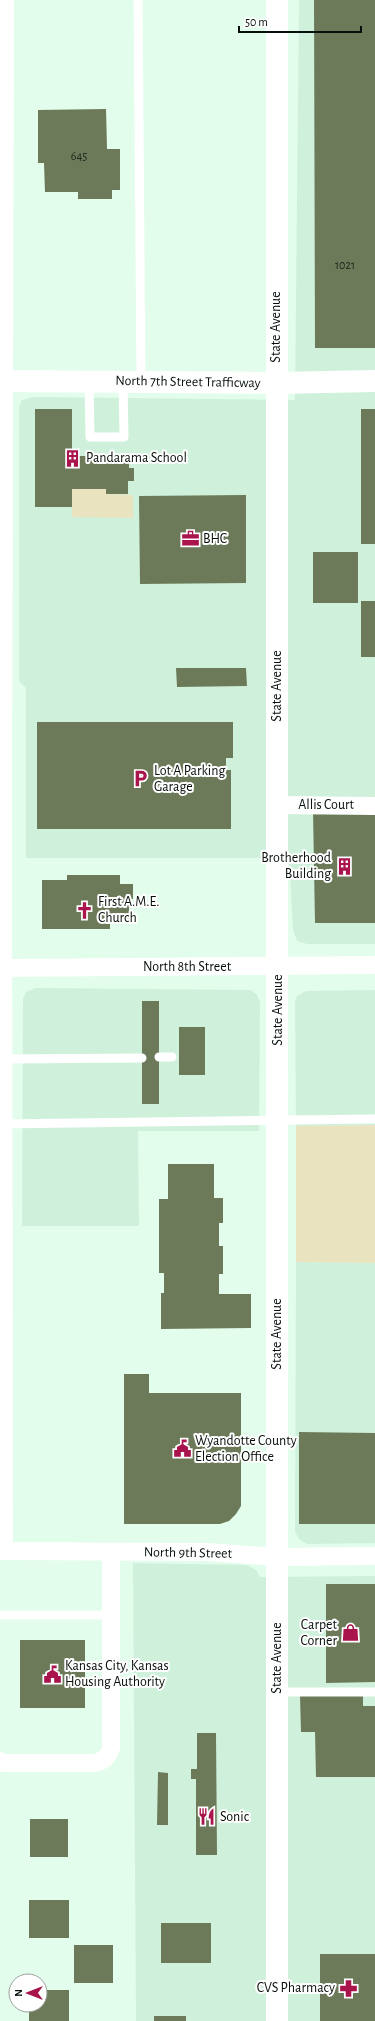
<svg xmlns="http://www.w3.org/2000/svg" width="375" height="2021" viewBox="0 0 375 2021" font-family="'Alegreya Sans',sans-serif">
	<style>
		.built { fill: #cff1db }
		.green { fill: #eae3c0 }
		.building { fill: #6c7a59 }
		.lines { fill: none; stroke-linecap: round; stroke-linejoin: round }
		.lane { stroke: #fff; stroke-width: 9 }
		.street { stroke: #fff; stroke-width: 18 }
		.secondary { stroke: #fff; stroke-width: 22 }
		.primary { stroke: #fff; stroke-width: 22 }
		.labels { text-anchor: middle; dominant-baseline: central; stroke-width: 4; stroke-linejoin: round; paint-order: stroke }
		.number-label { font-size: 12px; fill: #202a1d }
		.street-label { font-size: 14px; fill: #060f09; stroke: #fff }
		.poi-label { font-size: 14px; fill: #060f09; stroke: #fff; text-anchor: start }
	</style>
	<rect width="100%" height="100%" fill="#e2fdeb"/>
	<!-- built -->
	<path class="built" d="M299,0H375V944H307L297,941L293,930L289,858H26V688L19,681V407L22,400L33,397L295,400Z
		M36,988L251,990L257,995L260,1002L259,1131H138L139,1226H22L23,999L26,992Z
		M375,990V1125L296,1126L295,1002L297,996L306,991Z
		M296,1262L375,1263V1543L307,1544L299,1539L295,1531Z
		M133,1563L247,1565L256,1570L260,1577L375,1576V2021H136Z"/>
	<!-- green -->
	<path class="green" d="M72,489H106V494L133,495V518L72,517Z
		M375,1125V1263L296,1262V1126Z"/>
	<!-- building -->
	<path class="building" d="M314,0H375V348H315Z
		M106,109L107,149H120V190H112V199H78V192H45L44,163H38V110Z
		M35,409H72V456H110V461H129V468H134V481H128V494H106V489H72V507H35Z
		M361,409H375V544H361Z
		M246,495V583L140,584L139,496Z
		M313,552H358V603H313Z
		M361,601H375V657H361Z
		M176,668H246L247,686L177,687Z
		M37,722H233V758H226V770H231V829H37Z
		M313,810H375V923H315Z
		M67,875H120V884H133V899H129V920H110V929H42V880H67Z
		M142,1001H159V1104H142Z
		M179,1027H205V1075H179Z
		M168,1164H214V1198H223V1223H219V1246H223V1274H219V1294H251V1328L161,1329V1293H164V1273H159V1199H168Z
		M124,1374H149V1393H241V1506L236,1514L229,1521L220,1524H124Z
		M299,1432L375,1433V1524H299Z
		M326,1584H375V1682L326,1683Z
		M20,1640H85V1708H20Z
		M363,1695V1706H375V1777H316L315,1732H301L300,1696Z
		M197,1733H216L217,1855H196V1779H191V1769H197Z
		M158,1772L168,1773V1825H157Z
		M30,1819H68V1857H30Z
		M29,1900H69V1938H29Z
		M161,1923H211V1963H161Z
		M74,1945H113V1983H74Z
		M320,1954H375V2021H320Z
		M40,1990H69V2021H29V2005H40Z
		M154,2016H186V2021H154Z"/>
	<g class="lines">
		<!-- lane -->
		<path class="lane" d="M138,0L141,381
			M89,381L90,437H124L123,382
			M159,1057H172
			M3,1059L142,1058
			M0,1124L375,1119
			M0,1615H111
			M277,1692H375"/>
		<!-- street -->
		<path class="street" d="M277,805L375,806
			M0,968L375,965
			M0,1551L208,1552L277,1557L375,1556
			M4,1551L3,810L5,0
			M0,1761L3,1763H94C103,1761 108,1758 111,1748V1552"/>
		<!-- secondary -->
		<path class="secondary" d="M277,0V2021"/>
		<!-- primary -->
		<path class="primary" d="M0,381L276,383L375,381"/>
	</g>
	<!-- icons -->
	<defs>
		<symbol id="building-bare" viewBox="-9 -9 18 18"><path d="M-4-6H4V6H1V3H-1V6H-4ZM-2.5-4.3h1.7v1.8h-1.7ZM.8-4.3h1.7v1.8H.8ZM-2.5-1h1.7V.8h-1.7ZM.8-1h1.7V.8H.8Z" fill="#a8144b" stroke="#fff" stroke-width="2.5" paint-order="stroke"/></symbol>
		<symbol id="office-bare" viewBox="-9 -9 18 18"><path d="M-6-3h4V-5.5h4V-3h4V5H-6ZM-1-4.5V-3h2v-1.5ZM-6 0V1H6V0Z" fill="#a8144b" stroke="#fff" stroke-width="2.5" paint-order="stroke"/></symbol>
		<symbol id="parking-bare" viewBox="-9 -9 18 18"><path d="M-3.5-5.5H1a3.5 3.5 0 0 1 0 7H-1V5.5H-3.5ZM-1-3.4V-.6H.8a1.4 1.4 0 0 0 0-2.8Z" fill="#a8144b" stroke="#fff" stroke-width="2.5" paint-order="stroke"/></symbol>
		<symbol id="church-bare" viewBox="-9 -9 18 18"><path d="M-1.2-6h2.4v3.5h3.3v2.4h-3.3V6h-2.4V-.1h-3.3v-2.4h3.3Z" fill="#a8144b" stroke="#fff" stroke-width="2.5" paint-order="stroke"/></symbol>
		<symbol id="civic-bare" viewBox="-9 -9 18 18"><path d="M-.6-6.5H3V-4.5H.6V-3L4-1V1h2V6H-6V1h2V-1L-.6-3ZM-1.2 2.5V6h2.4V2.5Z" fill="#a8144b" stroke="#fff" stroke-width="2.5" paint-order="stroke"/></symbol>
		<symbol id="shop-bare" viewBox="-9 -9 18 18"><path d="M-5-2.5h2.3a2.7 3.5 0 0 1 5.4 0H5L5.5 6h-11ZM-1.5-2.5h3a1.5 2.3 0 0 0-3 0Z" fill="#a8144b" stroke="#fff" stroke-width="2.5" paint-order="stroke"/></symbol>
		<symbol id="restaurant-bare" viewBox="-9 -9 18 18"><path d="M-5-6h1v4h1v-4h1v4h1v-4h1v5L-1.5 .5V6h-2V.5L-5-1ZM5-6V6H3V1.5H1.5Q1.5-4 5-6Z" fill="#a8144b" stroke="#fff" stroke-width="2.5" paint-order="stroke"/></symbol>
		<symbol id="pharmacy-bare" viewBox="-9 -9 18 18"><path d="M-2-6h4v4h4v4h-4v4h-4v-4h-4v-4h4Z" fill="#a8144b" stroke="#fff" stroke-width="2.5" paint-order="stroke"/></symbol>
	</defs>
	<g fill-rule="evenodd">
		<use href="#building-bare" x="60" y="446" width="25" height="25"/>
		<use href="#office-bare" x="178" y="526" width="25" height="25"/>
		<use href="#parking-bare" x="128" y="766" width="25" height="25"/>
		<use href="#building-bare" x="332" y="854" width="25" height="25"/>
		<use href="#church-bare" x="72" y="898" width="25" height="25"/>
		<use href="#civic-bare" x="170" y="1436" width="25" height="25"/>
		<use href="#shop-bare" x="338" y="1620" width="25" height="25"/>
		<use href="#civic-bare" x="40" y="1662" width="25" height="25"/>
		<use href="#restaurant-bare" x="194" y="1804" width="25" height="25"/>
		<use href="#pharmacy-bare" x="336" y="1976" width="25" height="25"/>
	</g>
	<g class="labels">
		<!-- number labels -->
		<g class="number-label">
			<text x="79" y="156">645</text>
			<text x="345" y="265">1021</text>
		</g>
		<!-- street labels -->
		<g class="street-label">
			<text transform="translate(276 327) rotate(-90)">State Avenue</text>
			<text transform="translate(188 382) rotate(1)">North 7th Street Trafficway</text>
			<text transform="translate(277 686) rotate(-90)">State Avenue</text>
			<text x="326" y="805">Allis Court</text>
			<text x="187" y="967">North 8th Street</text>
			<text transform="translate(278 1010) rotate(-90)">State Avenue</text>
			<text transform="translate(277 1334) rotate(-90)">State Avenue</text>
			<text transform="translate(188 1553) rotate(1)">North 9th Street</text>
			<text transform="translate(277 1658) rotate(-90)">State Avenue</text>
		</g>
		<!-- poi labels -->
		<g class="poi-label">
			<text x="86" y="458">Pandarama School</text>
			<text x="203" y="539">BHC</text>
			<text x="154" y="771">Lot A Parking<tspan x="154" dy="16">Garage</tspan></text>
			<text x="331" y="858" text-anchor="end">Brotherhood<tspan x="331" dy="16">Building</tspan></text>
			<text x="98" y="902">First A.M.E.<tspan x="98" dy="16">Church</tspan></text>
			<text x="195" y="1441">Wyandotte County<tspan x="195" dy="16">Election Office</tspan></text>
			<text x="337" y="1625" text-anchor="end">Carpet<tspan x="337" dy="16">Corner</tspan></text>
			<text x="65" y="1666">Kansas City, Kansas<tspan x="65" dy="16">Housing Authority</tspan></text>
			<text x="220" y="1817">Sonic</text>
			<text x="335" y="1988" text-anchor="end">CVS Pharmacy</text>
		</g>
	</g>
	<!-- north arrow -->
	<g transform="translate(28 1993) rotate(270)"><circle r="19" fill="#ffffff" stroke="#9b9f9d"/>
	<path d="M0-3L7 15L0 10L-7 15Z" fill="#a8144b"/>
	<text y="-6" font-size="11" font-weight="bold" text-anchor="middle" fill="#060f09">N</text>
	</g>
	<!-- scale -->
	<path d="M239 26v6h122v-6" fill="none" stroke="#060f09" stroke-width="2"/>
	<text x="245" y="26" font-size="12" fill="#060f09" stroke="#ffffff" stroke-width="3" paint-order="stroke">50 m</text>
</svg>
